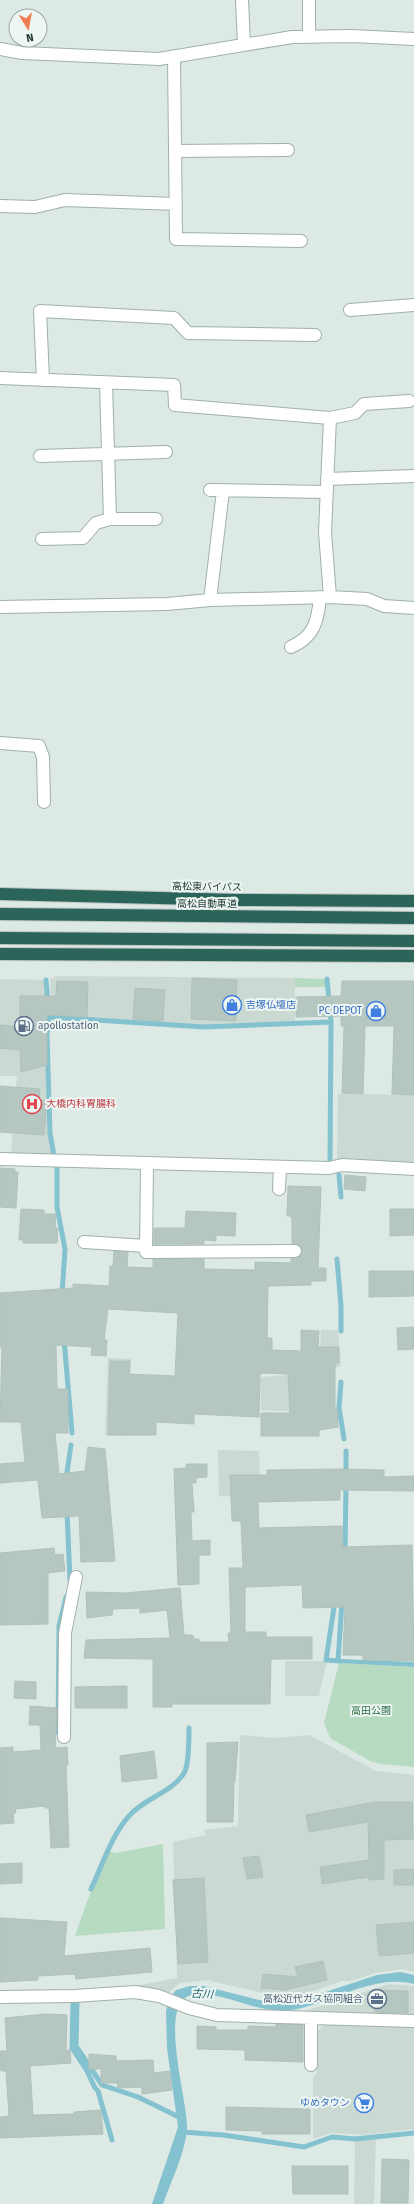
<svg xmlns="http://www.w3.org/2000/svg" width="414" height="2204" viewBox="0 0 414 2204" font-family="'Fira Sans','Noto Sans JP',sans-serif">
	<style>
		.built { fill: #cbd9d3 }
		.green { fill: #b6dbc0 }
		.water { fill: #84c2cf }
		.lines { fill: none; stroke-linecap: round; stroke-linejoin: round }
		.stream { stroke: #84c2cf; stroke-width: 5 }
		.building { fill: #b6c6c0; stroke: #b0c2bb }
		.street-casing { stroke: #a0b0ab; stroke-width: 14 }
		.highway-casing { stroke: #bcc3c2; stroke-width: 14 }
		.street { stroke: #fff; stroke-width: 12 }
		.highway { stroke: #2b6459; stroke-width: 12 }
		.labels { text-anchor: middle; dominant-baseline: central; stroke-width: 4; stroke-linejoin: round; paint-order: stroke }
		.street-label { font-size: 10px; fill: #1f3832; stroke: #edf6f2 }
		.shop-label { font-size: 10px; fill: #366cbe; stroke: #edf6f2; text-anchor: end }
		.service-label { font-size: 10px; fill: #4e5e75; stroke: #edf6f2; text-anchor: start }
		.health-label { font-size: 10px; fill: #be3a42; stroke: #edf6f2; text-anchor: start }
		.park-label { font-size: 10px; fill: #2a6e45; stroke: #edf6f2 }
		.water-label { font-size: 11px; font-style: italic; fill: #1b6272; stroke: #edf6f2 }
	</style>
	<rect width="100%" height="100%" fill="#dde9e4"/>
	<!-- built -->
	<path class="built" d="M57,976L295,978V1022L204,1026L53,1016L50,979Z
		M0,979L45,980L48,1016L46,1036L49,1132L53,1156L11,1154L17,1076H0Z
		M338,1094L414,1095V1163L337,1159Z
		M321,1330H338L341,1366L319,1373Z
		M108,1358L131,1359L129,1436L105,1435Z
		M301,1374L302,1412L261,1410L260,1377Z
		M218,1450L259,1451L261,1497L219,1496Z
		M285,1661H327L319,1696H285Z
		M240,1735L276,1738L309,1735L376,1771L414,1775V1972L403,1969L376,1973L350,1981H342L305,1994L280,1997L207,1980L180,1983L169,1992L135,1986L177,1978L173,1842L206,1835L204,1830L238,1826Z
		M389,1984L414,1986V2014L302,2012Z
		M324,2024L414,2027V2129L364,2135L331,2133L313,2139V2077L317,2073V2032Z
		M376,2139L374,2204H354L355,2140Z"/>
	<!-- green -->
	<path class="green" d="M295,978L326,979L325,987H295Z
		M339,1663L414,1667V1767L381,1764L370,1761L330,1738L324,1723Z
		M163,1844L165,1929L75,1936L86,1904L109,1851L116,1853Z"/>
	<!-- water -->
	<path class="water" d="M340,1659L414,1662V1667L339,1663Z
		M400,1972L414,1975V1984C373,1973 331,2004 291,2010C257,2015 224,1990 192,1995C156,2001 189,2104 187,2129C185,2154 171,2181 163,2204H152L178,2127L167,2048L166,2011L169,1999L176,1990L190,1986H204L259,2000L286,2003L301,2000L377,1975Z"/>
	<g class="lines">
		<!-- stream -->
		<path class="stream" d="M327,979L329,1001
			M46,980L48,1003
			M49,1015L47,1035L50,1133L54,1156
			M49,1017L204,1027L331,1022
			M330,1163L331,1022L330,1009
			M57,1167V1207L65,1249L62,1295
			M339,1175L341,1197
			M337,1259L341,1306V1331
			M64,1339L72,1433
			M341,1382L339,1408L344,1439
			M346,1476V1451
			M66,1479L71,1445
			M67,1511L70,1581
			M345,1554L346,1484
			M335,1601L326,1660L340,1661
			M338,1661L342,1602
			M58,1733L59,1626L66,1597
			M91,1889C103,1864 111,1836 129,1816C144,1798 172,1793 184,1773C189,1765 189,1738 189,1728
			M77,2002L76,2046L102,2085L138,2097L181,2118
			M73,2003L72,2048L87,2071L95,2088L98,2091L112,2140
			M182,2132L223,2135L304,2147L332,2137L355,2139L414,2133"/>
	</g>
	<!-- building -->
	<path class="building" d="M192,978L237,980L236,1021L191,1019Z
		M57,981L88,982L87,1017L47,1015V1065L21,1072L20,1050L0,1048V1025L20,1027V996H56Z
		M342,981H414V1095L392,1094L394,1026H365L363,1094L342,1093L344,1026H341V1016L296,1017V997L341,996Z
		M135,988L165,990L163,1021L133,1019Z
		M0,1086L40,1089L39,1100L47,1101L44,1135L0,1132Z
		M0,1168L15,1169V1172H18L16,1208L0,1207Z
		M345,1175L366,1177L365,1191L344,1189Z
		M288,1186L321,1187L318,1268H326V1281H311V1285L268,1286L267,1338H272V1350L301,1351V1330L319,1331L318,1347H339V1363H335V1409H337L338,1427L319,1430V1436H261V1413H290L288,1374L262,1373L260,1375L259,1417L194,1414V1424L156,1422V1435H108L110,1361H130L129,1374L175,1376L178,1313L108,1309L104,1340H107L106,1356L91,1355L92,1347L56,1345L57,1389H68V1433H55L59,1474L85,1471L88,1447L105,1449L115,1561L81,1562L79,1516L42,1518L38,1480L0,1483V1464L25,1462L21,1422H0L2,1347H0V1293L73,1288V1284L109,1286L110,1266H113L114,1251L128,1252L127,1267L153,1268V1259H204V1269L255,1270V1262L291,1263V1259L299,1257L302,1251L299,1245L292,1244V1220L291,1216H287Z
		M21,1209L44,1210V1214H56L55,1228H58L57,1243H23V1240H19Z
		M390,1209H414V1235L390,1236Z
		M186,1211L236,1213L235,1236L216,1235V1241L204,1240V1244H154V1228H185Z
		M369,1271H414V1296L369,1297Z
		M414,1327V1349L398,1350L397,1328Z
		M186,1464H207V1477L196,1478V1483H192L194,1512H191L192,1541L210,1540V1555H199V1584L178,1585L174,1469L186,1468Z
		M340,1469L384,1470V1477L414,1476V1491L340,1490V1500L258,1502L259,1528L342,1526L343,1547L412,1545L414,1661L363,1660V1655H343L345,1607L303,1608L302,1585L245,1587V1632H266V1637H312V1659H271L270,1704H172V1707H153V1659L84,1658L86,1640L170,1638L167,1610L140,1613V1608L113,1609L112,1615L87,1618L86,1592L125,1593L180,1588L184,1635H192L195,1639H199V1642H229L228,1633H231L229,1568H243L241,1521H232L230,1475H267V1470Z
		M54,1548L55,1555L63,1554L65,1571L48,1573V1624L0,1625V1553Z
		M15,1681L36,1682V1699L14,1698Z
		M127,1686V1708H75V1687Z
		M30,1706L57,1708L55,1748L67,1747L68,1765H66L69,1847L51,1848L49,1808H45V1806L15,1809L16,1813H13L14,1823L0,1824V1748L13,1747V1752L41,1750L40,1725H29Z
		M238,1742L235,1782H234L233,1822H207V1743Z
		M154,1751L157,1778L122,1782L120,1756Z
		M375,1802H412L413,1839L384,1840V1879L369,1880V1877L322,1884L320,1867L369,1860L368,1822L309,1832L306,1815Z
		M259,1856L263,1877L247,1879L243,1858Z
		M22,1863V1883L0,1884V1864Z
		M414,1869V1885H394V1870Z
		M204,1878L208,1962L178,1964L173,1880Z
		M0,1918L67,1922L64,1956L150,1948L152,1972L76,1979L75,1974L38,1976V1980L0,1982Z
		M414,1922V1953L379,1956L376,1925Z
		M323,1961L327,1980L285,1990L261,1988L263,1974L298,1977L295,1967Z
		M375,1990L408,1991V2013L375,2012Z
		M45,2014L67,2015L66,2050H70L71,2063L30,2066L33,2115L74,2114V2112L101,2110L103,2134L0,2138V2117L9,2116L6,2071H1L0,2055V2051H7L5,2018Z
		M276,2024L303,2025V2062L245,2060V2050L197,2049V2026L216,2027V2030H248V2026L276,2027Z
		M89,2054L116,2056V2061L153,2060L154,2073L170,2071L172,2090L142,2094V2087L118,2088L117,2083H101V2069H89Z
		M226,2107L310,2109V2134H262V2131L226,2130Z
		M382,2159L409,2160L408,2203H381Z
		M292,2166H348V2194H293Z"/>
	<g class="lines">
		<defs>
			<path id="street" d="M242,0L244,45
				M309,0V37
				M0,49L22,53L159,59L292,37L352,36L414,39
				M174,56L176,239L301,241
				M175,151L288,150
				M0,206L35,207L65,200L176,204
				M350,310L414,305
				M0,378L174,385L175,405L330,418L325,532L330,597
				M43,380L40,311L174,318L188,333L315,335
				M106,383L110,519
				M330,418L355,413L364,404L409,401
				M40,456L166,452
				M327,479L414,476
				M210,490L327,492
				M42,539L83,538L96,523L110,519H156
				M210,600L223,491
				M0,607L167,604L210,600L330,597L367,599L384,606L414,608
				M291,647C314,637 318,621 320,597
				M0,743L39,746L43,757L44,802
				M0,1159L329,1168L342,1165L414,1169
				M147,1164L146,1252L295,1251
				M279,1189L280,1167
				M84,1242L146,1246
				M64,1737L65,1633L76,1577
				M0,1997L74,1996L135,1992L159,1996L189,2008L217,2015L414,2021
				M311,2018V2065"/>
			<path id="highway" d="M0,894L238,900L414,901
				M0,914L414,918
				M0,938L414,941
				M0,954L414,956"/>
		</defs>
		<!-- street casing -->
		<use href="#street" class="street-casing"/>
		<!-- highway casing -->
		<use href="#highway" class="highway-casing"/>
		<!-- street -->
		<use href="#street" class="street"/>
		<!-- highway -->
		<use href="#highway" class="highway"/>
	</g>
	<!-- icons -->
	<defs>
		<symbol id="shop-ring" viewBox="-11 -11 22 22"><circle r="9.5" fill="#edf6f2" stroke="#3f7fe0" stroke-width="1.5"/><path d="M-5-2.5h2.3a2.7 3.5 0 0 1 5.4 0H5L5.5 6h-11ZM-1.5-2.5h3a1.5 2.3 0 0 0-3 0Z" fill="#3f7fe0"/></symbol>
		<symbol id="fuel-ring" viewBox="-11 -11 22 22"><circle r="9.5" fill="#edf6f2" stroke="#5c6f8a" stroke-width="1.5"/><path d="M-5.5-6h7V0h2V4h1.3V-2.5L3-4.5l.8-.8L6-3V5H2.5V1h-1V6h-7ZM-4.2-4.7v3.2H.2V-4.7Z" fill="#5c6f8a"/></symbol>
		<symbol id="hospital-ring" viewBox="-11 -11 22 22"><circle r="9.5" fill="#edf6f2" stroke="#e0444e" stroke-width="1.5"/><path d="M-5-5h3v3.5h4V-5h3V5h-3V1.5h-4V5h-3Z" fill="#e0444e"/></symbol>
		<symbol id="office-ring" viewBox="-11 -11 22 22"><circle r="9.5" fill="#edf6f2" stroke="#5c6f8a" stroke-width="1.5"/><path d="M-6-3h4V-5.5h4V-3h4V5H-6ZM-1-4.5V-3h2v-1.5ZM-6 0V1H6V0Z" fill="#5c6f8a"/></symbol>
		<symbol id="supermarket-ring" viewBox="-11 -11 22 22"><circle r="9.5" fill="#edf6f2" stroke="#3f7fe0" stroke-width="1.5"/><path d="M-6-5.5h2.5l.6 2H6L4.5 2H-2.5L-4.4-4H-6ZM-1.5 3.2a1.3 1.3 0 1 0 .1 0ZM3 3.2a1.3 1.3 0 1 0 .1 0Z" fill="#3f7fe0"/></symbol>
	</defs>
	<g fill-rule="evenodd">
		<use href="#shop-ring" x="221" y="994" width="22" height="22"/>
		<use href="#shop-ring" x="365" y="1000" width="22" height="22"/>
		<use href="#fuel-ring" x="13" y="1015" width="22" height="22"/>
		<use href="#hospital-ring" x="21" y="1093" width="22" height="22"/>
		<use href="#office-ring" x="366" y="1988" width="22" height="22"/>
		<use href="#supermarket-ring" x="353" y="2092" width="22" height="22"/>
	</g>
	<g class="labels">
		<!-- street labels -->
		<g class="street-label">
			<text transform="translate(207 887) rotate(1)">高松東バイパス</text>
			<text x="207" y="904">高松自動車道</text>
		</g>
		<!-- shop labels -->
		<g class="shop-label">
			<text x="246" y="1005" text-anchor="start">吉塚仏壇店</text>
			<text x="362" y="1011">PC DEPOT</text>
			<text x="350" y="2103">ゆめタウン</text>
		</g>
		<!-- service labels -->
		<g class="service-label">
			<text x="38" y="1026">apollostation</text>
			<text x="363" y="1999" text-anchor="end">高松近代ガス協同組合</text>
		</g>
		<!-- health labels -->
		<g class="health-label">
			<text x="46" y="1104">大橋内科胃腸科</text>
		</g>
		<!-- park labels -->
		<g class="park-label">
			<text x="371" y="1711">高田公園</text>
		</g>
		<!-- water labels -->
		<g class="water-label">
			<text transform="translate(202 1994) rotate(4)">古川</text>
		</g>
	</g>
	<!-- north arrow -->
	<g transform="translate(28 28) rotate(169)"><circle r="19" fill="#edf6f2" stroke="#9baaa5"/>
	<path d="M0-3L7 15L0 10L-7 15Z" fill="#f07c54"/>
	<text y="-6" font-size="11" font-weight="bold" text-anchor="middle" fill="#1f3832">N</text>
	</g>
</svg>
